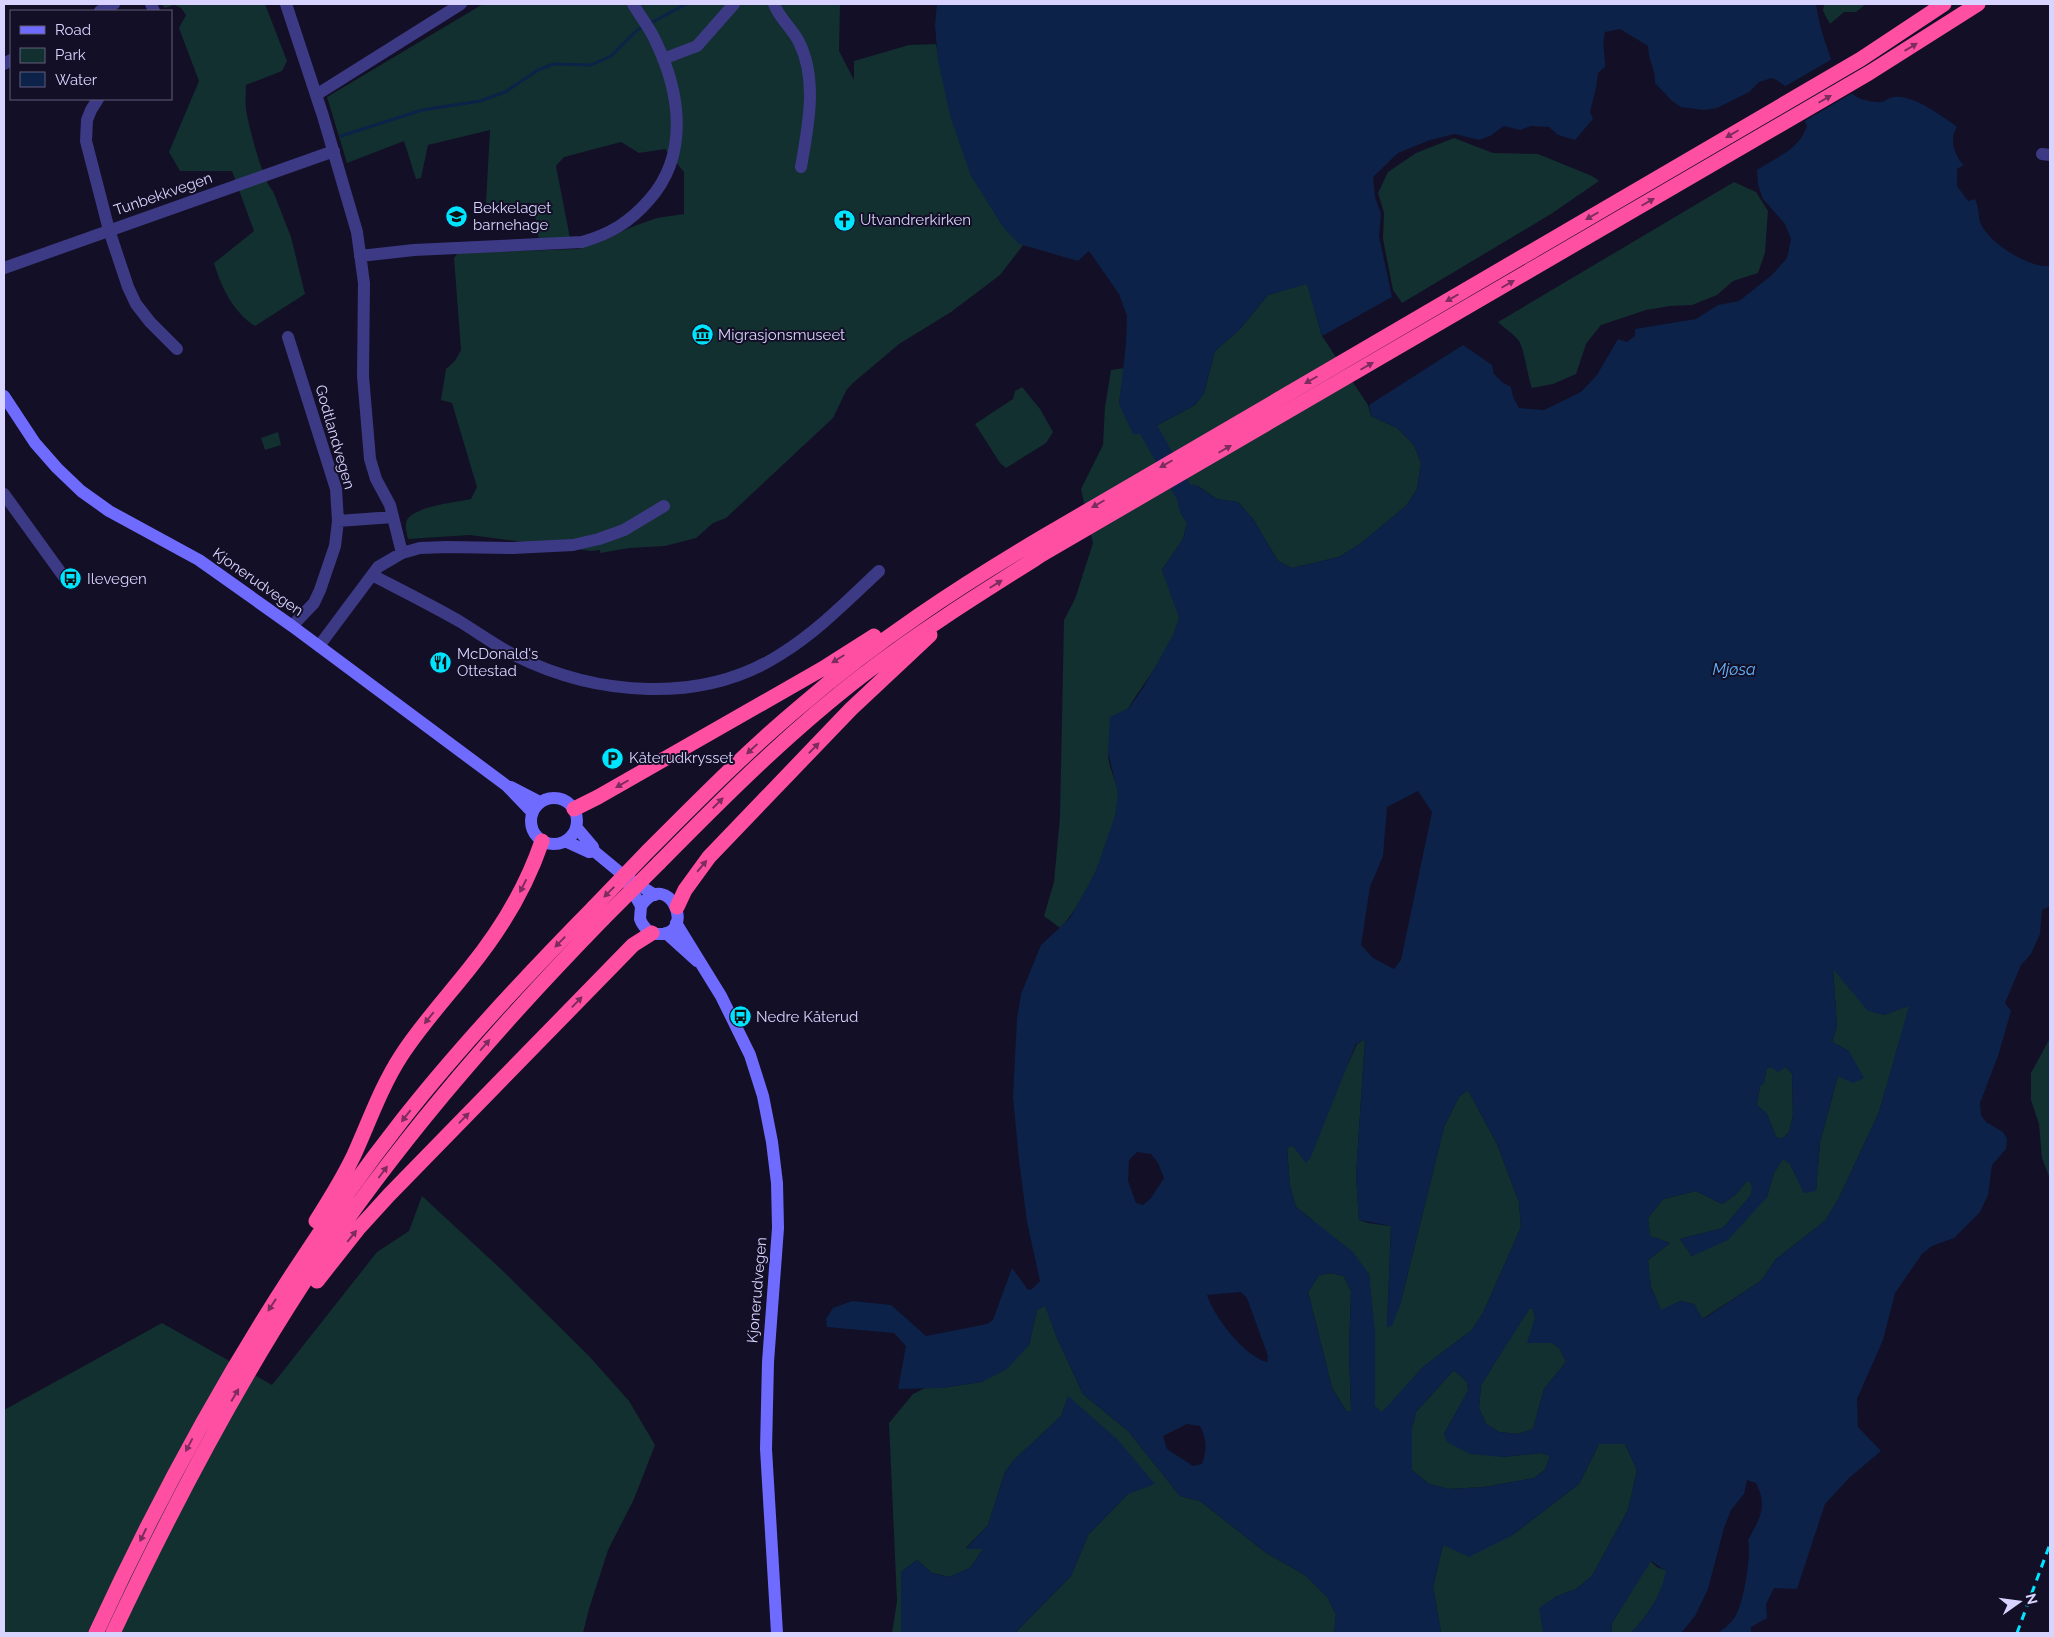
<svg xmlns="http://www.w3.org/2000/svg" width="2054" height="1637" viewBox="0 0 2054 1637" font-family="Raleway,sans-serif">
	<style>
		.green { fill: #12302f }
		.water { fill: #0c2248; fill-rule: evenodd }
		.pier { fill: #130f26 }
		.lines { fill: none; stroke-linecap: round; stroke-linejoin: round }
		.stream { stroke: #0c2248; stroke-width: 3 }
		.river { stroke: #0c2248; stroke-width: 19 }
		.minor { stroke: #3d3a85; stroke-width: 12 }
		.tertiary { stroke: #3d3a85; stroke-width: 12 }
		.secondary { stroke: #6f6bff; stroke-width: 12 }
		.motorway { stroke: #ff4fa3; stroke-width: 15 }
		.rail { stroke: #00e5ff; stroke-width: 3; stroke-dasharray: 8 6; stroke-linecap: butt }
		.motorway-bridge { stroke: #ff4fa3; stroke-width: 15 }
		.oneway { fill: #7d2c5e }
		.labels { text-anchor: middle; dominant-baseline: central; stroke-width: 4; stroke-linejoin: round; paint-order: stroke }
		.street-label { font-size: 15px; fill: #d9d4ff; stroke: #130f26 }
		.poi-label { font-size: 15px; fill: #d9d4ff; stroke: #130f26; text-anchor: start }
		.water-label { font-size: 16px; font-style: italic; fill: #62b6ff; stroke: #130f26 }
	</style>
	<rect width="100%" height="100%" fill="#130f26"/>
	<!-- green -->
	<path class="green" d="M161,4H265L287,61L282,71L246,85C246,92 245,101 246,109C248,124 263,182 273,191L291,237L305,294L255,326C234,313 221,287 214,263L254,231L232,171H180L169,152L199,81L179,28L186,15L181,8L174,5L165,8Z
		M483,4H840L839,51L854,80V61L909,45L936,44L951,118L1024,244L1000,275L951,312L899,344L853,383L847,389L833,418L726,518L713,523L696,538L665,546L629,548L600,553V550L591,551L470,535L408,539C407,534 405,527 406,523C408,507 457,502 471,499L477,487L452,403L441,400L446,369L455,361L461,350L454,258L458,253L579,249L637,225L657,218L684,214V172L665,149L639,153L621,142L564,157L556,166L570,238L539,241L535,214L532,213L531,203H486L490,130L428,145L421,178L416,179L404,141L347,163L327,97Z
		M1824,4H1866L1856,12H1844L1830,24L1823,11Z
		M1454,138L1493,153L1538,154L1592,176L1599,181L1551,214L1402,303L1393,290L1390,275L1383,239L1384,213L1378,193L1388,172L1416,153Z
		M1734,182L1756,192L1768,211L1765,253L1758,273L1733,281L1717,295L1692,305L1670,306L1646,310L1601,325L1586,344L1576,374L1553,384L1532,388C1527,375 1525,351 1519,341C1514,334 1504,328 1498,322Z
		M1307,283L1322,336L1368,405L1371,416L1397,428L1414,445L1421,463L1417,489L1406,506L1360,544L1339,557L1292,568L1278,561L1253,519L1238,502L1217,499L1198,486L1180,512L1187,523L1183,539L1162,570C1167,585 1177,601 1179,617C1181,636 1138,691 1128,709C1121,722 1113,737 1109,751C1105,761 1118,783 1118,795C1118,830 1085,904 1060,928L1044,916L1054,882L1060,817L1064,620L1075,599L1093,543L1081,489L1103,445L1105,407L1111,370L1124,368L1119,404L1141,434L1195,405L1204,393L1215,351L1239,330L1268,295Z
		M1022,387L1040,409L1053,432L1046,443L1006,468L1000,463L975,424L1013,399L1015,391Z
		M278,432L281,445L265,450L261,438Z
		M1833,969L1884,1015L1910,1005L1879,1112L1840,1196L1825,1221L1776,1259L1761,1281L1702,1319L1694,1304L1680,1301L1661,1311L1651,1287L1648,1260L1670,1243L1650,1236L1648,1218L1663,1199L1696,1191L1722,1204L1735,1195L1748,1180L1753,1186L1751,1195L1723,1228L1680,1239L1692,1256L1767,1197L1774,1173L1783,1158L1790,1164L1804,1192L1816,1190L1820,1142L1838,1076L1849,1051L1832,1042L1837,1027Z
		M2050,1038V1179L2042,1158L2039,1124L2031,1100V1073Z
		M1365,1039L1356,1175L1359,1220L1368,1223L1391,1226L1387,1327L1400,1305L1444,1127L1459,1097L1468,1090L1497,1144L1519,1202L1521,1227L1483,1313L1472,1330L1423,1367L1382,1413L1375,1406L1369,1274L1309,1217L1296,1207L1290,1186L1287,1148L1292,1146L1332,1100L1357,1044Z
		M1770,1067H1786L1792,1074L1793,1116L1789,1132L1782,1139L1776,1137L1767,1114L1757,1105L1760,1086L1764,1083L1766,1069Z
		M422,1196L503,1271L589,1356L629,1401L655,1445L634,1499L608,1550L589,1609L583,1633H4V1410L162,1323L272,1385L377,1252L409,1231Z
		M1331,1273L1344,1276L1351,1291L1349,1350L1351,1411L1347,1412L1332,1388L1308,1292L1319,1275Z
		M1045,1305L1057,1338L1083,1394L1128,1431L1180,1496L1200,1501L1265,1552L1305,1575L1328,1598L1336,1615L1334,1633H1015L1071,1576L1088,1535L1128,1494L1068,1397L1061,1416L1014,1460L1005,1472L988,1525L966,1548L983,1549L970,1568L950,1577L932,1573L917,1560L901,1572V1633H892L897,1601L889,1423L913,1394L925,1388H941L982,1382L1029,1345L1037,1310Z
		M1529,1308L1533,1309L1535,1318L1528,1343H1553L1560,1349L1566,1362L1544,1389L1533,1429L1518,1434L1499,1432L1486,1424L1479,1408L1481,1385Z
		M1454,1370L1467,1382L1468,1391L1444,1434L1503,1457L1541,1453L1550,1456L1545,1470L1534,1478L1485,1487L1449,1489L1429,1484L1412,1470V1428L1416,1412Z
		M1599,1444H1625L1637,1470L1628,1510L1592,1576L1576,1589L1555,1597L1543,1633H1441L1433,1587L1443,1545L1511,1536L1579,1484Z
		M1650,1561L1657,1567L1667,1571C1661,1596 1648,1615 1631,1633H1611L1612,1623Z"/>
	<!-- water -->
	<path class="water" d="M937,4H1816C1819,27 1837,91 1861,99C1866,100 1875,103 1880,102C1885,102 1889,97 1894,97C1914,95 1942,116 1957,127C1949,138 1954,156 1964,165L1957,169V186L1968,201L1975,199C1979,207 1978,214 1980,222C1988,243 2029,268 2050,266V906L2042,910L2040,934L2031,954L2021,965L2005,1003L2011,1011L1998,1056L1980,1103L1981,1115L1986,1122L2003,1132L2007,1139L2006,1149L1992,1165L1988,1195L1980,1212L1954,1238L1932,1246L1922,1254L1895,1293L1883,1340L1857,1399L1858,1427L1881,1451L1849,1478L1825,1504L1797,1589L1774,1588L1766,1604L1767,1618L1751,1627V1633H1718C1723,1629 1729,1625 1733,1620C1743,1609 1752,1555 1748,1540C1760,1518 1768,1507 1756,1483L1747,1480L1744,1494L1731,1510L1724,1528L1708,1589L1695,1616L1681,1633H1631C1648,1615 1661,1596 1666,1571L1651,1561L1612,1623L1611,1633H1543L1539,1608L1555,1597L1576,1589L1592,1576L1628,1510L1637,1470L1625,1444H1599L1579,1484L1511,1536L1469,1557L1443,1545L1433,1587L1441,1633H1334L1336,1615L1328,1598L1305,1575L1265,1552L1200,1501L1180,1496L1128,1431L1083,1394L1057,1338L1045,1306L1037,1310L1029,1345L1007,1369L982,1382L941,1388L898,1389L906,1346L894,1333L827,1327L826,1319L833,1308L852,1301L891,1305L926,1336L987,1324L993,1320L1012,1268L1028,1290L1032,1289L1040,1281L1027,1222L1019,1160L1013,1097L1017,1019L1021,994L1041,945L1070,918L1095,873L1115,816L1118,793L1108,753L1110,717L1129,708L1143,688L1173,635L1179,618L1162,570L1183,539L1187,523L1180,512L1176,495L1194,484L1217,499L1238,502L1253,519L1278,561L1292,568L1339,557L1360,544L1406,506L1417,489L1421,463L1414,445L1397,428L1371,416L1369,405L1463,345L1492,365L1494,374L1502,382L1511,387L1513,397L1519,408L1544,410L1581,392L1597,375L1618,339L1627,342L1635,336V329L1696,319L1718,305L1739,301L1772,275L1787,258L1791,239L1785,224L1763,199L1758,185L1757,170C1779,155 1798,151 1807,126C1798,105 1794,87 1772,78L1759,82L1749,92L1717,108L1703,110L1681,107L1672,101L1655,83C1656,70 1648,60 1648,46L1620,29L1605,32C1602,43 1605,55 1605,67L1598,73L1596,88L1590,112L1593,119L1575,140L1558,135L1549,127L1531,126L1520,130L1504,126L1490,136L1479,140L1455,134L1430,140L1398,153L1373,177L1375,197L1381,214L1379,236L1392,297L1322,336L1307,284L1268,295L1239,330L1215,351L1204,393L1195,405L1141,434H1133L1119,404L1126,343L1127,316L1119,294L1089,251L1078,261L1019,244L1003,227L971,176L951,119L938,61L935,25ZM1418,791L1432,812L1401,960L1394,969L1373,958L1361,945L1370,887L1383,856L1387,807ZM1833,969L1868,1011L1884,1015L1909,1006L1879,1112L1840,1196L1825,1221L1776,1259L1761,1281L1703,1319L1694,1304L1680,1301L1661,1310L1651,1287L1648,1260L1670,1243L1650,1236L1648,1218L1663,1199L1696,1191L1722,1204L1735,1195L1748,1180L1752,1186L1751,1195L1723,1228L1680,1239L1692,1256L1728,1240L1767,1197L1774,1173L1783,1159L1790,1164L1804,1193L1816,1191L1820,1142L1838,1076L1853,1083L1864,1078L1849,1051L1832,1042L1837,1027ZM1365,1039L1356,1175L1359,1220L1391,1226L1387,1327L1392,1326L1400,1305L1444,1127L1459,1097L1468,1090L1497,1144L1519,1202L1521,1227L1483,1313L1472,1330L1423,1367L1382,1412L1375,1406V1331L1369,1274L1353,1252L1296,1207L1290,1186L1287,1148L1293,1146L1306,1163L1310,1159L1356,1044ZM1770,1067L1778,1072L1786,1067L1792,1074L1793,1116L1789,1132L1782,1139L1776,1137L1767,1114L1757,1105L1760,1086L1764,1083L1766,1070ZM1137,1152L1151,1154L1158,1163L1164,1178L1151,1198L1143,1205L1136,1203L1128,1181L1129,1160ZM1331,1273L1344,1276L1351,1291L1349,1350L1351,1411L1347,1412L1332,1388L1308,1292L1319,1275ZM1241,1292L1247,1298L1268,1356L1267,1362C1245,1357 1214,1317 1207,1295ZM1530,1308L1533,1309L1535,1318L1527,1343H1553L1560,1349L1566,1362L1544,1389L1533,1429L1518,1434L1499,1432L1486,1424L1479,1408L1481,1385ZM1454,1370L1467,1382L1468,1391L1444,1434L1447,1442L1470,1454L1503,1457L1541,1453L1550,1456L1545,1470L1534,1478L1485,1487L1449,1489L1429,1484L1412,1470V1428L1416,1412ZM1187,1424L1200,1426C1207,1439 1207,1451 1202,1464L1193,1466L1167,1449L1163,1436Z
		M1068,1396L1118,1440L1155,1484L1128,1494L1088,1535L1071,1576L1015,1633H901V1572L917,1560L932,1573L949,1577L970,1568L983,1549H966L988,1525L1005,1472L1014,1460L1061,1416Z"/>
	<!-- pier -->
	<path class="pier" d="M1834,58L1854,92L1803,122L1796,105L1784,87Z"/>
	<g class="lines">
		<!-- stream -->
		<path class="stream" d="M649,24L686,4
			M341,136L422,110L480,101L505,92L538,70L553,64L591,65L611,56L637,30L643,27"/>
		<!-- river -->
		<path class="river" d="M1149,430L1183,491"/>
		<!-- minor -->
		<path class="minor" d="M151,4L154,11
			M286,4L323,116L357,232L364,283L363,376L370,459L376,479L390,505L402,553
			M774,4C779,18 792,28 799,42C818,80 808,127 801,167
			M663,59L697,46L734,4
			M316,95L461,4
			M98,99L91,110L87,120L86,141L109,230L128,287L136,304L150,322L177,349
			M2042,154L2050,155
			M360,256L414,250L582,242C610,234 630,222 649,200C690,154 680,91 655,40C649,27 640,16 633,4
			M4,268L334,151
			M288,337L336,489L338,521L335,546L320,590L314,603L292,626
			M4,494L64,577
			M338,521L393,517
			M372,575C401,590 431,605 459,621C477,632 495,645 514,655C596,696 702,705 781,654C818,631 848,600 879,571
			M319,646L378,567L402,553L420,548L447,547L513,548L573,545L599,539L624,530L664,506"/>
		<!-- tertiary -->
		<path class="tertiary" d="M100,11L114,4
			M4,64L11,60"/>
		<!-- secondary -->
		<path class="secondary" d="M4,396L35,443L57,468L81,491L109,511L199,560L292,626L507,786L532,812
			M511,787L540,802
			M531 821a23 23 0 1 1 46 0a23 23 0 1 1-46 0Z
			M576,827L593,847L594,851L623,875L655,895
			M565,841L589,852L594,851
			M627,882L641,906L640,919C643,927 649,933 657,934C699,937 668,866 641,906
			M676,923L721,996L750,1055L763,1096L772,1142L777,1183L778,1228L768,1362L766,1449L777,1633
			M666,933L697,961"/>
		<!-- motorway -->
		<path class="motorway" d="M574,809L598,797L822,669L874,636
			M648,851C698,801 748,750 802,705C876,641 957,588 1041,538L1861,59L1944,4
			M659,863C724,797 790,731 863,675C921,630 984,591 1046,552L1869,73L1978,4
			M677,907L685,890L709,857L851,709L930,635
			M316,1221C330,1199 343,1178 354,1155C369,1122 381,1087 401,1056C421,1025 446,998 469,969C500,931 526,888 542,841
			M317,1281L358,1229L389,1195L633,945L652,933
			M96,1633C180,1451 279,1277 403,1119C462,1044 527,975 594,907
			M113,1633C169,1514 229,1398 301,1287C388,1153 492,1033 603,919"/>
		<!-- rail -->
		<path class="rail" d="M2017,1633L2050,1544"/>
		<!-- motorway-bridge -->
		<path class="motorway-bridge" d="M594,907L648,851
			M603,919L659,863"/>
	</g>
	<!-- one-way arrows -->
	<defs><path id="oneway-solid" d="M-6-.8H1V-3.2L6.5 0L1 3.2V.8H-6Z" transform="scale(1.25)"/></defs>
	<g class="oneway">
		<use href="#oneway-solid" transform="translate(1911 47) rotate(-31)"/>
		<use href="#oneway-solid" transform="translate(1825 99) rotate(-30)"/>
		<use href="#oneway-solid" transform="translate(1732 134) rotate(150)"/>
		<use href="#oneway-solid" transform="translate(1648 202) rotate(-30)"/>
		<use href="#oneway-solid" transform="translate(1592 216) rotate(150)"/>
		<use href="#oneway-solid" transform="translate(1508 284) rotate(-30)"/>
		<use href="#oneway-solid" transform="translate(1452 298) rotate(150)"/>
		<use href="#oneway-solid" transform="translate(1367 366) rotate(-30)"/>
		<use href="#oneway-solid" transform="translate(1311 380) rotate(150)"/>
		<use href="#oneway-solid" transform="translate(1225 449) rotate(-30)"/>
		<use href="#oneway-solid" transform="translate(1166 464) rotate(150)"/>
		<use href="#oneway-solid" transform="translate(1098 504) rotate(150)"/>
		<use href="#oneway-solid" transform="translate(996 584) rotate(-32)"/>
		<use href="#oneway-solid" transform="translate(838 659) rotate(148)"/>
		<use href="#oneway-solid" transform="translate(814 748) rotate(-46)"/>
		<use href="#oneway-solid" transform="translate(752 749) rotate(137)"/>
		<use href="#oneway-solid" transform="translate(622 784) rotate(150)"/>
		<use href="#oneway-solid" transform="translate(718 803) rotate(-45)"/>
		<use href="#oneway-solid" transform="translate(702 866) rotate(-50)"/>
		<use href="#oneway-solid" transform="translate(523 886) rotate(117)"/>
		<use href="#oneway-solid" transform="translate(609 892) rotate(135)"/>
		<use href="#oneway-solid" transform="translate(560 942) rotate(134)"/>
		<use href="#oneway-solid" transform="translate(577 1002) rotate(-46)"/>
		<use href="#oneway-solid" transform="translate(429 1018) rotate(129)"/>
		<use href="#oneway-solid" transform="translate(485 1045) rotate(-49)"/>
		<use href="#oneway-solid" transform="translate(406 1116) rotate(128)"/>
		<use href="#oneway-solid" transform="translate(464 1118) rotate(-46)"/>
		<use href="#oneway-solid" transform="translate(383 1172) rotate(-53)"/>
		<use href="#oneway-solid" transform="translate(352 1236) rotate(-51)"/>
		<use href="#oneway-solid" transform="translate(272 1305) rotate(123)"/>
		<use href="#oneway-solid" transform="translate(235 1395) rotate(-60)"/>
		<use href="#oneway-solid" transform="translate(189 1445) rotate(118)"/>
		<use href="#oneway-solid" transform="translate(143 1535) rotate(116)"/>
	</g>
	<!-- icons -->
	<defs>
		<symbol id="school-disc" viewBox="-11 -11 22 22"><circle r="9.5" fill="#00e5ff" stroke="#130f26"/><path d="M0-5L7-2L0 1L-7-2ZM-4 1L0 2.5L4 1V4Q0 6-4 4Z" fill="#111"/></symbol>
		<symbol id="church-disc" viewBox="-11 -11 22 22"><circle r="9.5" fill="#00e5ff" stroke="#130f26"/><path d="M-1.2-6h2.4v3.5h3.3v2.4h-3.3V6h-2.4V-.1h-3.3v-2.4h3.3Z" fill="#111"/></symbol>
		<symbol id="museum-disc" viewBox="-11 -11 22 22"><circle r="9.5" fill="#00e5ff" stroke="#130f26"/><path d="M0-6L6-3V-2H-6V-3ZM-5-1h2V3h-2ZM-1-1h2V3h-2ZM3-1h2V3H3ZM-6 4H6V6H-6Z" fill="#111"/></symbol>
		<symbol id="bus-disc" viewBox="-11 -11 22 22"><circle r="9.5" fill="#00e5ff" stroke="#130f26"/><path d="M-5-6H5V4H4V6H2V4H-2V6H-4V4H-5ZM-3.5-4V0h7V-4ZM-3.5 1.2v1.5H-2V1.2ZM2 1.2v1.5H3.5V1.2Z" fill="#111"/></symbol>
		<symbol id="restaurant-disc" viewBox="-11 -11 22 22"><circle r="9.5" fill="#00e5ff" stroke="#130f26"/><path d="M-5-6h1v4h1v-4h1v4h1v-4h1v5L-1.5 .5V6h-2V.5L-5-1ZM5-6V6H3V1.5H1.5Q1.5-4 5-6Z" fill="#111"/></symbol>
		<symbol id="parking-disc" viewBox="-11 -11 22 22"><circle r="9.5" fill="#00e5ff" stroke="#130f26"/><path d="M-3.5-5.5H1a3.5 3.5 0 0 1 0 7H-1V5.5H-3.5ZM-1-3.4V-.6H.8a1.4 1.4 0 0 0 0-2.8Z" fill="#111"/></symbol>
	</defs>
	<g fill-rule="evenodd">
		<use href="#school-disc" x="444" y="204" width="25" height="25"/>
		<use href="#church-disc" x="832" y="208" width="25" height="25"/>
		<use href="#museum-disc" x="690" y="322" width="25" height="25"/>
		<use href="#bus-disc" x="58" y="566" width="25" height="25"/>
		<use href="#restaurant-disc" x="428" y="650" width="25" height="25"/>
		<use href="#parking-disc" x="600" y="746" width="25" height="25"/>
		<use href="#bus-disc" x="728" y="1004" width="25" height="25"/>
	</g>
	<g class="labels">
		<!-- street labels -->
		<g class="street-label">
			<text transform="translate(163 194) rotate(-19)">Tunbekkvegen</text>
			<text transform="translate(335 437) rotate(74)">Godtlandvegen</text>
			<text transform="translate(258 582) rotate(35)">Kjonerudvegen</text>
			<text transform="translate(757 1290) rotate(-85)">Kjonerudvegen</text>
		</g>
		<!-- poi labels -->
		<g class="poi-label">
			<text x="473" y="208">Bekkelaget<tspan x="473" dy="17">barnehage</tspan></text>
			<text x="860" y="220">Utvandrerkirken</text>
			<text x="718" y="335">Migrasjonsmuseet</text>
			<text x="87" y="579">Ilevegen</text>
			<text x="457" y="654">McDonald's<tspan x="457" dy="17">Ottestad</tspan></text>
			<text x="629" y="758">Kåterudkrysset</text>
			<text x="756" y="1017">Nedre Kåterud</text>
		</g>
		<!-- water labels -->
		<g class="water-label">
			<text x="1734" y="669">Mjøsa</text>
		</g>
	</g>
	<!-- border -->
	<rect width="2054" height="1637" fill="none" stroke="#d9d4ff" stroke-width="10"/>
	<!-- legend -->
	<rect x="10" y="10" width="162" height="90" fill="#130f26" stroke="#625e7d"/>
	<rect x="20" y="26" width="25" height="8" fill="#6f6bff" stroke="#625e7d"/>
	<text x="55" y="35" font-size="15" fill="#d9d4ff">Road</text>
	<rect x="20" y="48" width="25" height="15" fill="#12302f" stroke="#625e7d"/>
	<text x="55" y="60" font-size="15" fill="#d9d4ff">Park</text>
	<rect x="20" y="72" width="25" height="15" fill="#0c2248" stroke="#625e7d"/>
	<text x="55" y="85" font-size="15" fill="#d9d4ff">Water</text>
	<!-- north arrow -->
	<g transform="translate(2019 1602) rotate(76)" stroke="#130f26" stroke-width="4" paint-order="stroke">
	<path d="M0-4L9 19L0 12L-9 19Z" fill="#d9d4ff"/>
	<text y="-8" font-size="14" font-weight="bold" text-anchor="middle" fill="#d9d4ff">N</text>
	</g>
</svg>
